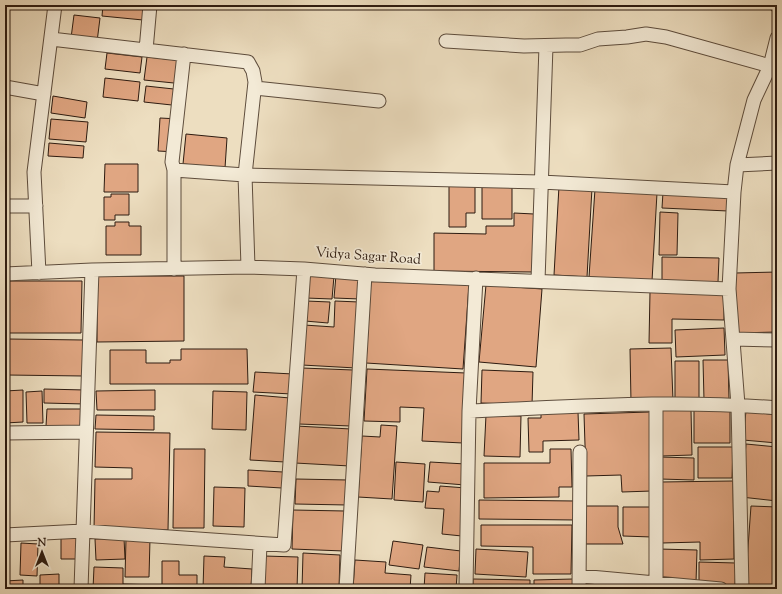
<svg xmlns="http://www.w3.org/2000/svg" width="782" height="594" viewBox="0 0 782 594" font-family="'Sorts Mill Goudy',serif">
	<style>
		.building { fill: #e0a682; stroke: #2d1b10 }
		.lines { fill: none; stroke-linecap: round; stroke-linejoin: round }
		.minor-casing { stroke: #5d4c3c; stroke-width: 15 }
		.minor { stroke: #f3ead6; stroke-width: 13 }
		.labels { text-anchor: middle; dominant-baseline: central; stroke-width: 3.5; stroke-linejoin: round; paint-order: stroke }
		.street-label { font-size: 14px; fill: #2d1b10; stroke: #f3ead6 }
	</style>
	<rect width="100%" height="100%" fill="#eddec0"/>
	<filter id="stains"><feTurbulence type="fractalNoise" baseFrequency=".005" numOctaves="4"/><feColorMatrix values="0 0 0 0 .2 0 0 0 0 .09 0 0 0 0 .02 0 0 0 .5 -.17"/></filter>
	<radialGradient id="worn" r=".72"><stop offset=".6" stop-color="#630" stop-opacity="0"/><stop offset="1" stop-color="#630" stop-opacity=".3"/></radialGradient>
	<!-- building -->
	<path class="building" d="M103,5H144L143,20L102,16Z
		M74,15L100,18L97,42L71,38Z
		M107,53L142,57L140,73L105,69Z
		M147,57L186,61L184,84L144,80Z
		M105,78L140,82L138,101L103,97Z
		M146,86L183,90L181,106L144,102Z
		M53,96L87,102L85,118L51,113Z
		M160,118L179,119L177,152L158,151Z
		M51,119L88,122L86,142L49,139Z
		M186,134L227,138L225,168L183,164Z
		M49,143L84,146L83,158L48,156Z
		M105,164H138V192H104Z
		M449,184H475V213H466V227H449Z
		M482,184H512V219H482Z
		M559,186L592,188L587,277L554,275Z
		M595,189L657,193L652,281L589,277Z
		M663,192L729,195L728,211L662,208Z
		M111,194H129V215H115V220H104V197H111Z
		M660,212L678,213L677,255H659Z
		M514,213L534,214L533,272L434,271V233L486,234V226H514Z
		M115,222H129V226H141V255H106V226H115Z
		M662,257L719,258L718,282L662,281Z
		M777,272V332L737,333L735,273Z
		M307,275L334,276L332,299L306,298Z
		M336,275L362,277L360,299L334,298Z
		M97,276H184V341L97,342Z
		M371,279L469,285L463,369L366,363Z
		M6,281H82L81,333H6Z
		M486,285L542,289L536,367L479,362Z
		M650,292L724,293V320L672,319V343H649Z
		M306,301L330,302L328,323L305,321Z
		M335,301L359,302L356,368L302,365L304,325L334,327Z
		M724,328L725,355L676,357L675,330Z
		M8,339L84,340L83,376L7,375Z
		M671,348L673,401L631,402L630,349Z
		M181,349H247L248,384H110V350H146V363H170V360H181Z
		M703,360H728L729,399L704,400Z
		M675,361H699V400H675Z
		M302,368L353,370L351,426L299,424Z
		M367,369L466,373L463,443L422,441L424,408L400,407V422L364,421Z
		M482,370L533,372L532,405L481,403Z
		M255,372L293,374L292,394L253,392Z
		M44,389L85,390V404L44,403Z
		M23,390V422L5,423V391Z
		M155,390V410H97L96,391Z
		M42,391L43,423H27L26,392Z
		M213,391L247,392L246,430L212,429Z
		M255,395L290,398L285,462L250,460Z
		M47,409H83V426H46Z
		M661,410H691L692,455L662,456Z
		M694,410H730V443H694Z
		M746,411L777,415V443L743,440Z
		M578,412L579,440L543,441V452H529L528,418H541V413Z
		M650,412L652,491L622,492L621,475L586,476L584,414Z
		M96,415L154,416V430L95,429Z
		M486,415L521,416L520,457L484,456Z
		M381,425L397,426L392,499L358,497L362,436L380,437Z
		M296,426L351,429L350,466L295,463Z
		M96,432L170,433L168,530L94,529L95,479H132V468L95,467Z
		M746,444L777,447V501L741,497Z
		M698,447H733L732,478H698Z
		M174,449H205L204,528H173Z
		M550,449H571L572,487H559V497L484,498V463H550Z
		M660,457L694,458V480L660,479Z
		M396,462L425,464L423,502L394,500Z
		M430,462L466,464L465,485L428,482Z
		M248,470L283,472L282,488L248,486Z
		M296,479L348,480L347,505L295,504Z
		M733,481L734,559L700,560V542L662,543L661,482Z
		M440,486L466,488L462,536L442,534L444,509L425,508L427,491L439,492Z
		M214,487L245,488L244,527L213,526Z
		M479,500L576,501V520L479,519Z
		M585,506H618V527L623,544H585Z
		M751,506L777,507V589H745Z
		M623,507H653L652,537L623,536Z
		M293,510L345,511L344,551L292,549Z
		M481,525H572L571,574H533V547L481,546Z
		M61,536L81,537V559H61Z
		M124,538L125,559L96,560L95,539Z
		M126,539H150L149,577H125Z
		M393,541L423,545L419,569L389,565Z
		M21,543L38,544L37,576L20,575Z
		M427,547L461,551L459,571L424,567Z
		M476,549L528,552L526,577L475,574Z
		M659,549L697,550L696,582L658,581Z
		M303,553L340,555L339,589H302Z
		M204,556L225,557L224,567L252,569L251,589H203Z
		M264,556L298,557L297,589H263Z
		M355,560L386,562L385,573L411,575L410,589H353Z
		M162,561H179V575H197V589H162Z
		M699,562L736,563L735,587L699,586Z
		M94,567L123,568V584L159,585V589H93Z
		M425,573L457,575L456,589H424Z
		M59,574V589H40V575Z
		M473,579L530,580V589H473Z
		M573,579V589H534V580Z
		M23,580V589H5V581Z"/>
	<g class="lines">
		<defs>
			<path id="minor" d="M776,5L777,6
				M51,39L248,62L253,71L255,82L245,175L248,267
				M446,41L524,46L566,45H580L598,39L627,37L646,34L666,37L770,66
				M146,50L150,5
				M5,87L44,94
				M255,88L379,101
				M737,165L777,163
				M174,170L245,175L541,182L734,192
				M5,206H36
				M174,269V170L172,162L184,54
				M39,273L34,172L55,5
				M5,274L92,270L248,267L304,269L375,275L729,289
				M538,281L546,46
				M733,339L777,340
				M656,405V583
				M469,411C571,407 675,399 777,408
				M5,433L86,432
				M5,535L83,531L284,545L304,269
				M579,576L721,589
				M81,589L92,270
				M258,589L260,545
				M346,589L365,274
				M466,589L469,411L476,278
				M579,589L580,452
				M742,589L738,405L729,289L734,192L737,165L754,100L770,66L777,38"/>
		</defs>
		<!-- minor casing -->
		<use href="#minor" class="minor-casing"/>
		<!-- minor -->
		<use href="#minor" class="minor"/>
	</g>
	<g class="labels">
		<!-- street labels -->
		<g class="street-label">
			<text transform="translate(368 257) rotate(4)">Vidya Sagar Road</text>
		</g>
	</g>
	<!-- margin -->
	<rect width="782" height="594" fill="none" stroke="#eddec0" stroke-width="20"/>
	<rect x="6" y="6" width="770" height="582" fill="none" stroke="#2d1b10" stroke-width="2"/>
	<rect x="10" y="10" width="762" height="574" fill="none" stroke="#2d1b10"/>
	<!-- north arrow -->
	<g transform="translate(42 552)" stroke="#f3ead6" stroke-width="3" paint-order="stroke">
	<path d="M0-3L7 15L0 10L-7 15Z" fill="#2d1b10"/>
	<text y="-6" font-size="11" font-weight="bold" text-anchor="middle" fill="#2d1b10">N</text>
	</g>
	<rect width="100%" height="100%" filter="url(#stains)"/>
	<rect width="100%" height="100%" fill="url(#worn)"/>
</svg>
